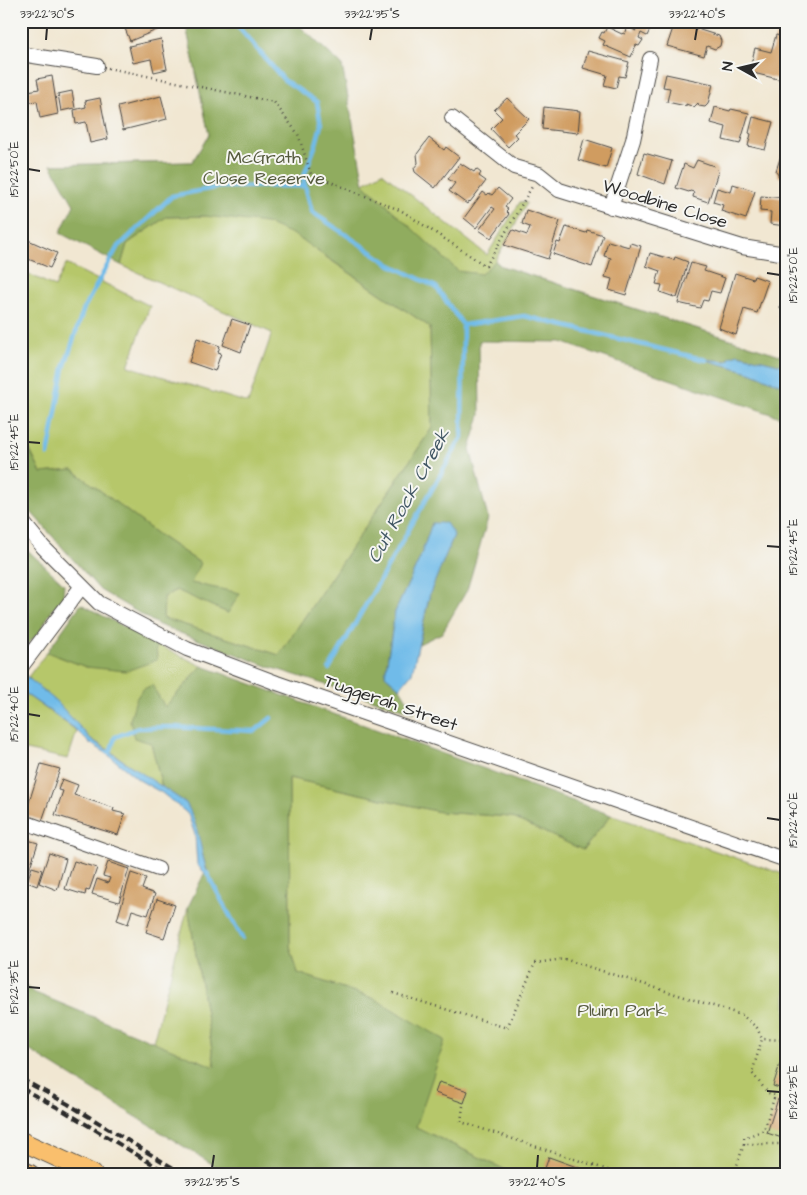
<svg xmlns="http://www.w3.org/2000/svg" width="807" height="1195" viewBox="0 0 807 1195" font-family="'Architects Daughter',sans-serif">
	<style>
		.green { fill: #b6c76a; stroke: #70794a }
		.forest { fill: #90ac5e; stroke: #5e6c44 }
		.water { fill: #70bbe9; stroke: #4e738a }
		.lines { fill: none; stroke-linecap: round; stroke-linejoin: round }
		.stream { stroke: #70bbe9; stroke-width: 4.5 }
		.building { fill: #d09c61 }
		.minor-casing { stroke: #494744; stroke-width: 16 }
		.major-casing { stroke: #494744; stroke-width: 20 }
		.path { stroke: #494744; stroke-width: 2.5; stroke-dasharray: 1 4; stroke-linecap: butt }
		.minor { stroke: #fff; stroke-width: 14 }
		.major { stroke: #f9bf6d; stroke-width: 18 }
		.rail { stroke: #2b2b2b; stroke-width: 4; stroke-dasharray: 8 4; stroke-linecap: butt }
		.ticks { fill: none; stroke: #2b2b2b; stroke-width: 2 }
		.labels { text-anchor: middle; dominant-baseline: central; stroke-width: 4; stroke-linejoin: round; paint-order: stroke }
		.park-label { font-size: 18px; fill: #555a3e; stroke: #f6f6f2 }
		.street-label { font-size: 18px; fill: #2b2b2b; stroke: #f6f6f2 }
		.water-label { font-size: 19px; font-style: italic; fill: #405664; stroke: #f6f6f2 }
		.neatline { fill: none; stroke: #2b2b2b; stroke-width: 2 }
		.ticks-label { font-size: 12px; text-anchor: middle; fill: #2b2b2b }
	</style>
	<rect width="100%" height="100%" fill="#f6f6f2"/>
	<filter id="ink" filterUnits="userSpaceOnUse"><feTurbulence type="fractalNoise" baseFrequency=".02" numOctaves="2"/><feDisplacementMap in="SourceGraphic" scale="10" xChannelSelector="R" yChannelSelector="G"/><feConvolveMatrix kernelMatrix="1 2 1 2 8 2 1 2 1" color-interpolation-filters="sRGB"/></filter>
	<filter id="wash" filterUnits="userSpaceOnUse"><feTurbulence type="fractalNoise" baseFrequency=".0096" numOctaves="4" result="noise"/><feDisplacementMap in="SourceGraphic" scale="20" xChannelSelector="R" yChannelSelector="G"/><feGaussianBlur stdDeviation="1.12" result="paint"/><feColorMatrix in="noise" values="0 0 0 0 0 0 0 0 0 0 0 0 0 0 0 0 0 1.4 0 .05"/><feComposite in="paint" operator="in"/></filter>
	<g filter="url(#wash)">
		<rect width="100%" height="100%" fill="#f1e7d2"/>
		<!-- green -->
		<path class="green" d="M178,21L364,183L382,172L487,255L520,202L527,203L495,261L501,266L786,357V400L317,251L430,327L432,428L279,655L163,618L164,597L177,590L228,613L190,583L200,563L160,536L73,470L41,473L21,432V270L55,287L66,264L150,306L128,366L248,403L272,333L121,265L127,244L166,217L212,216L51,165L193,162L209,134L187,30Z
			M156,644L202,666L165,707L151,742L162,787L136,770L109,750L91,739L28,677L47,652L86,667L157,660Z
			M21,691L77,731L68,759L21,749Z
			M289,778L440,812L511,817L583,850L611,815L786,875V1174H514L416,1127L375,999L298,973L290,946Z
			M188,907L215,1067L153,1042Z"/>
		<!-- forest -->
		<path class="forest" d="M178,21H294L342,65L364,184L458,271L481,274L495,261L501,266L786,357V366L738,354L724,361L705,359L750,372L780,384H786V419L561,342L479,341L480,415L470,449L488,518L467,590L442,633L419,644L430,593L454,535L432,523L420,558L395,612L385,675L400,688L415,713L270,667L159,625L100,590L23,503L21,497V432L41,473L73,470L160,536L200,563L191,583L240,593L228,613L176,590L164,597L163,618L279,655L432,428L430,327L294,235L266,223L205,216L166,217L127,244L121,265L60,233L74,205L51,165L192,162L209,135L187,30Z
			M21,544L64,584L63,597L51,612L38,634L21,650Z
			M81,604L156,644L157,660L126,671L86,667L47,652Z
			M202,666L611,815L583,850L511,817L440,812L289,778L290,946L298,973L375,999L445,1040L416,1127L514,1174H228L21,1045V983L33,992L215,1067L188,907L205,872L209,876L186,803L162,787L151,743L134,738L130,720L136,699L142,690L152,685L165,707Z"/>
		<!-- water -->
		<path class="water" d="M738,354L786,366V384H780L750,372L702,359L724,361H728L730,357Z
			M432,523H446L454,535L430,593L412,673L400,688L385,675L395,612L420,558Z
			M21,672L56,701L91,739L186,803C200,826 200,853 209,877L197,865L195,835L188,814L162,793L139,780L106,753L88,742L74,728L21,691Z"/>
		<g class="lines">
			<!-- stream -->
			<path class="stream" d="M233,21L284,80L317,102L321,125L316,144L303,178L312,212L391,265L436,287L463,325
				M48,455L64,368L84,308L117,248L172,196L220,187L305,186
				M329,669L462,437L463,325L524,316L706,360
				M108,752L110,753L115,737L138,728L170,727L255,731L271,718
				M207,873L242,938"/>
		</g>
		<g id="blocks">
			<!-- building -->
			<path class="building" d="M122,21H162L164,27L130,41Z
				M631,21H654L647,36L641,33L639,38L643,40L639,46L636,45L631,57L603,45L605,41L599,38L602,32L604,33L607,27L622,34L623,33L625,34L628,27L636,31L634,28L636,24Z
				M675,22L719,36L721,41L720,46L715,49L707,46L704,56L667,46Z
				M776,35L786,37V81L749,72L755,48L771,52Z
				M161,39L167,69L154,72L151,59L133,63L129,46Z
				M588,51L629,62L625,77L619,76L616,88L604,85L607,75L583,68Z
				M666,74L713,84L708,104L705,107L699,106L698,103L694,107L686,104V106L667,102L670,88L663,87Z
				M52,76L58,114L40,118L37,101L30,102L28,91L39,89L37,79Z
				M72,91L75,108L61,111L58,94Z
				M161,96L167,119L123,130L118,107Z
				M100,98L108,139L90,143L86,122L76,124L74,110L86,107L85,101Z
				M507,98L529,119L514,134L518,137L508,147L491,129L502,118L494,110Z
				M544,107L580,111L578,133L542,129Z
				M715,107L730,111L731,109L749,113L740,144L723,140L726,127L711,123Z
				M753,117L773,122L765,150L748,146L751,134L749,133Z
				M429,138L444,150L446,147L459,157L435,188L415,172L414,168L418,163L417,154Z
				M584,139L612,148L606,168L578,160Z
				M783,149L786,150V179L779,177L776,171Z
				M644,153L672,161L665,184L638,174Z
				M697,160L714,166L717,169L718,172L708,202L693,197L694,192L690,191L689,192L676,188L684,164L693,168Z
				M460,163L474,172L476,169L481,173L479,176L486,181L470,202L469,201L467,204L449,191L455,183L448,179Z
				M733,184L755,191L746,219L721,211L723,205L713,202L717,188L731,192Z
				M498,188L511,199L505,207L508,209L506,211L509,214L491,238L479,230L495,209L492,207L476,228L464,218L483,192L487,195L489,193L492,195Z
				M761,196L786,198V226L770,224L771,212L760,211Z
				M526,210L560,221L548,259L504,245L513,230L527,235L530,227L522,224Z
				M566,227L586,233L587,230L603,235L592,267L553,254L557,242L560,243Z
				M26,239L57,253L50,268L21,256V249Z
				M608,241L629,247L630,243L641,246L626,295L609,290L612,279L605,277L611,258L604,256Z
				M650,253L674,260L675,257L688,262L677,298L660,292L662,285L656,284L660,271L646,266Z
				M691,263L706,267L704,271L725,278L720,293L711,291L708,301L703,300L700,308L678,303Z
				M735,273L753,279L754,276L768,281L757,313L744,309L736,335L719,328Z
				M783,273H786V309H780Z
				M232,319L250,325L241,352L223,345Z
				M197,338L220,346L218,352L221,353L215,371L189,362Z
				M41,764L60,769L42,821L25,815Z
				M62,779L78,785L74,795L114,808L113,811L125,814L118,835L55,815L63,791L58,790Z
				M21,838L38,843L27,876L21,874Z
				M49,853L66,859L57,890L39,883Z
				M74,861L97,868L89,891L86,890L85,895L65,889Z
				M108,862L129,869L119,902L92,894L97,879L108,883L110,878L103,876Z
				M32,867L42,870L37,886L27,882Z
				M131,873L146,878L142,889L155,894L148,915L132,910L128,924L117,920Z
				M157,899L175,905L164,938L146,932Z
				M785,1048H786V1090L773,1086Z
				M439,1082L468,1091L464,1103L435,1093Z
				M778,1099L786,1102V1131H784L782,1138L767,1133Z
				M549,1157L596,1174H553L544,1171Z"/>
		</g>
	</g>
	<g filter="url(#ink)">
		<use href="#blocks" fill-opacity="0" stroke="#494744" stroke-width="1"/>
		<g class="lines">
			<defs>
				<path id="minor" d="M21,54L97,66
					M452,118L514,167L539,174L559,190L742,247L786,254
					M611,207L633,140L650,59
					M21,520L43,547L99,603L187,649L277,683L786,860
					M21,667L82,586
					M21,821L158,869"/>
				<path id="major" d="M21,1141L93,1174
					M21,1170L30,1174"/>
			</defs>
			<!-- minor casing -->
			<use href="#minor" class="minor-casing"/>
			<!-- major casing -->
			<use href="#major" class="major-casing"/>
			<!-- path -->
			<path class="path" d="M108,68L274,102L298,134L311,174L402,211L486,266L533,185
				M393,993L507,1028L535,963L564,959L742,1015L757,1028L762,1039
				M463,1106L461,1122L620,1174
				M744,1144V1138L764,1130L775,1095L768,1093L752,1073L762,1039L785,1040L786,1037
				M734,1174L744,1144H786"/>
			<!-- minor -->
			<use href="#minor" class="minor"/>
			<!-- major -->
			<use href="#major" class="major"/>
			<!-- rail -->
			<path class="rail" d="M21,1079L68,1104L183,1174
				M21,1088L64,1111L169,1174"/>
		</g>
	</g>
	<!-- ticks -->
	<path class="ticks" d="M46,40L47,28M370,40L372,28M695,40L697,28M28,169L40,171M767,273L780,275M28,442L40,443M767,546L780,547M28,714L40,716M767,818L780,820M28,987L40,988M767,1091L780,1092M212,1168L214,1155M537,1168L538,1155"/>
	<g class="labels">
		<!-- park labels -->
		<g class="park-label">
			<text x="264" y="157">McGrath<tspan x="264" dy="21">Close Reserve</tspan></text>
			<text x="622" y="1010">Pluim Park</text>
		</g>
		<!-- street labels -->
		<g class="street-label">
			<text transform="translate(665 204) rotate(17)">Woodbine Close</text>
			<text transform="translate(391 703) rotate(19)">Tuggerah Street</text>
		</g>
		<!-- water labels -->
		<g class="water-label">
			<text transform="translate(409 496) rotate(-61)">Cut Rock Creek</text>
		</g>
	</g>
	<!-- margin -->
	<rect width="807" height="1195" fill="none" stroke="#f6f6f2" stroke-width="55"/>
	<!-- north arrow -->
	<g transform="translate(740 68) rotate(278)" stroke="#f6f6f2" stroke-width="4" paint-order="stroke">
	<path d="M0-4L9 19L0 12L-9 19Z" fill="#2b2b2b"/>
	<text y="-8" font-size="14" font-weight="bold" text-anchor="middle" fill="#2b2b2b">N</text>
	</g>
	<rect x="28" y="28" width="752" height="1140" class="neatline"/>
	<g class="ticks-label">
		<text x="47" y="18">33°22'30"S</text>
		<text x="372" y="18">33°22'35"S</text>
		<text x="697" y="18">33°22'40"S</text>
		<text transform="translate(14 169) rotate(-90)" y="4">151°22'50"E</text>
		<text transform="translate(793 275) rotate(-90)" y="4">151°22'50"E</text>
		<text transform="translate(14 442) rotate(-90)" y="4">151°22'45"E</text>
		<text transform="translate(793 547) rotate(-90)" y="4">151°22'45"E</text>
		<text transform="translate(14 714) rotate(-90)" y="4">151°22'40"E</text>
		<text transform="translate(793 820) rotate(-90)" y="4">151°22'40"E</text>
		<text transform="translate(14 987) rotate(-90)" y="4">151°22'35"E</text>
		<text transform="translate(793 1092) rotate(-90)" y="4">151°22'35"E</text>
		<text x="212" y="1186">33°22'35"S</text>
		<text x="537" y="1186">33°22'40"S</text>
	</g>
</svg>
